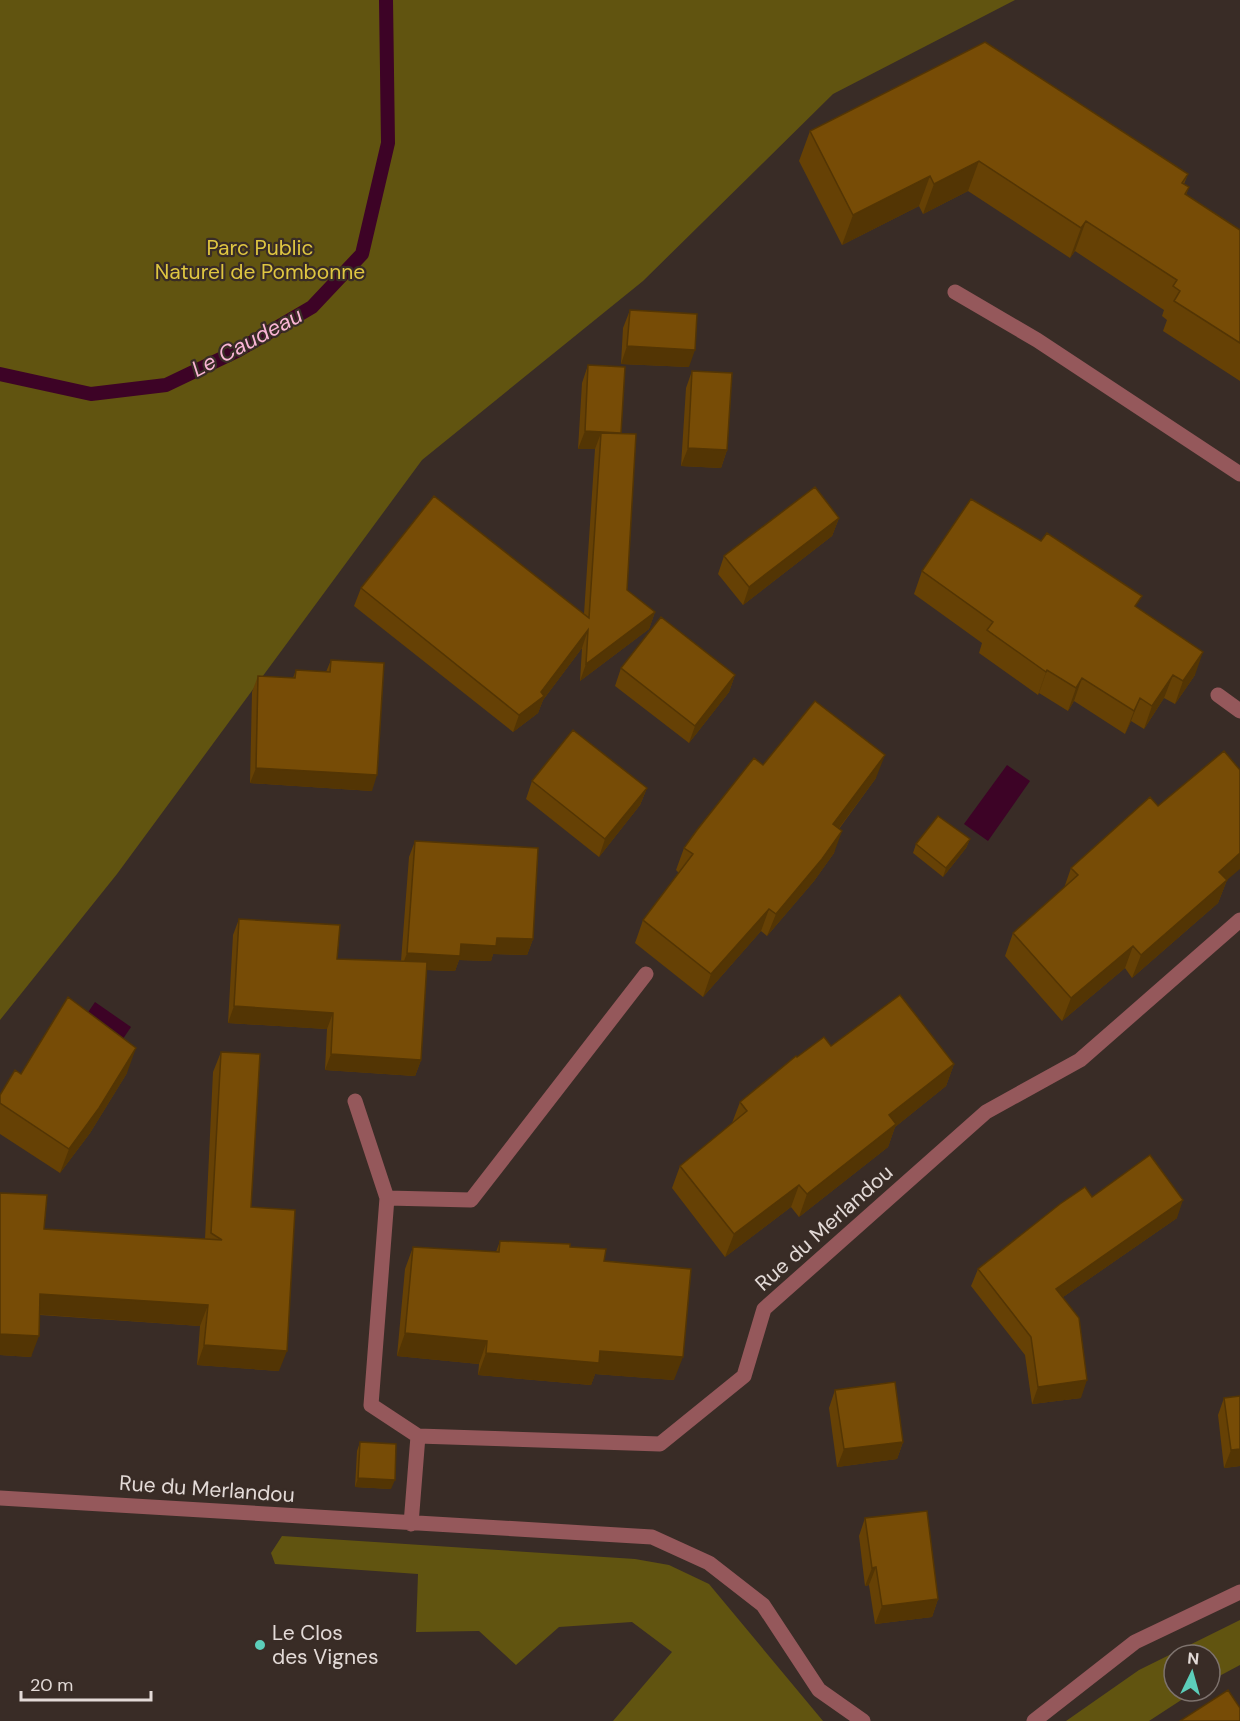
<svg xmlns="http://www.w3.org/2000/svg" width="1240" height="1721" viewBox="0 0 1240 1721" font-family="'DM Sans',sans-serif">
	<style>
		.green { fill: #615410 }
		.water { fill: #3d0326 }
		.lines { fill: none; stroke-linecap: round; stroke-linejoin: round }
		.stream { stroke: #3d0326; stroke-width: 14 }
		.minor { stroke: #95585b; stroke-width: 15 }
		.wall { fill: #664105 }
		.shaded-wall { fill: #533504 }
		.building { fill: #774c06; stroke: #533504; stroke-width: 1.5 }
		.poi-dot { fill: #5cceba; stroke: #392c26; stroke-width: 2 }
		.labels { text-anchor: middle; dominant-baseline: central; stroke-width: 4.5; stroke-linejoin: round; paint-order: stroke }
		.park-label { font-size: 21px; fill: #dfc641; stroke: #392c26 }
		.street-label { font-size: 21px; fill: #e3dad7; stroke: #392c26 }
		.poi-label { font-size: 21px; fill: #e3dad7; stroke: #392c26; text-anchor: start }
		.water-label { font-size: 22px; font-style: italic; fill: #fab5d5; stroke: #392c26 }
	</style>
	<rect width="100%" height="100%" fill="#392c26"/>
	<!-- green -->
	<path class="green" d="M0,0H1015L833,94L643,281L422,460L117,874L0,1020Z
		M282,1536L635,1559L669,1565L709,1584L823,1721H613L672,1652L632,1622L559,1627L516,1665L479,1631L416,1632L418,1574L275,1564L271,1553Z
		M1240,1620V1665L1210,1681V1655H1174V1691H1195L1149,1721H1066L1139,1670Z"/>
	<!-- water -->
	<path class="water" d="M1007,765L1030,781L988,841L964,824Z
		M95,1002L131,1027L112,1055L76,1030Z"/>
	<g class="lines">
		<!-- stream -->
		<path class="stream" d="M0,374L91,394L166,385L237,351L312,307L362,254L388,143L386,0"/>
		<!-- minor -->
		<path class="minor" d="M955,292L1037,340L1240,474
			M1218,695L1240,711
			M355,1101L387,1198
			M418,1436L660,1444L744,1376L764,1309L986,1112L1080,1060L1240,920
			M0,1498L652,1537L709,1563L763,1605L819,1690L863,1721
			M411,1524L418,1436L371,1405L387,1198L471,1200L646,974
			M1034,1721L1135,1642L1240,1592"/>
	</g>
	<!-- wall -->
	<path class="wall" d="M810,131L1188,174L1184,184L1189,187L1186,195L1240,230V381L1163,331L1167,320L1162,316L1164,310L1075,251L1070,258L968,191L923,214L919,206L842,245L799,161Z
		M630,310L689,367L621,364L623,328Z
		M588,365L621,434L627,590L655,612L649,629L580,681L582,648L543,700L538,713L513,732L354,606L361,588L584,614L595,449H578L582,383Z
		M692,371L727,450L721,468L681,466L686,388Z
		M839,518L832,536L743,605L718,574L724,556Z
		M922,571L1137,608L1195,675L1175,704L1164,698L1144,729L1131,721L1125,734L1074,701L1068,711L1039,693L1038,695L979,653L982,643L914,594Z
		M331,660L372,791L250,783L252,692L258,676L293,678L296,670L326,672Z
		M621,668L735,675L729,692L689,743L615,686Z
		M763,765L876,778L839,829L834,853L814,881L767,936L761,931L703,997L635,943L643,920L679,873L676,870L684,848Z
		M532,781L647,788L640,805L599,857L526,799Z
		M1158,806L1227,880L1218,903L1132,978L1125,968L1062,1021L1005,956L1013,933L1064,888L1071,868Z
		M970,839L966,848L943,877L913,853L916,844Z
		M415,841L533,939L527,955L493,954L491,961L459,960L455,971L426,970L421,1060L415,1076L325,1070L327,1029L228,1023L233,935L239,919L337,959L401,961L409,857Z
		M831,1046L954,1064L946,1086L895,1127L888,1147L799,1217L791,1207L725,1257L672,1188L680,1166L732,1123L740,1102Z
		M221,1052L251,1207L279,1371L197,1365L200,1326L40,1315L31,1357L0,1355V1193L44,1229L205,1239L213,1072Z
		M127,1073L90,1133L60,1173L0,1134V1095L21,1074Z
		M1092,1197L1177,1218L1063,1297L1081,1398L1032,1404L1025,1355L971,1286L978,1269Z
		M500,1241L570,1247L604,1261L674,1380L595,1374L591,1385L478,1375L479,1364L397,1356L405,1269L413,1247L496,1252Z
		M835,1390L903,1442L897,1459L837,1467L829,1408Z
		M1224,1398L1240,1466L1224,1468L1218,1415Z
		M360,1442L391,1489L355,1487L357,1451Z
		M865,1518L938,1599L932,1617L875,1624L869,1585L865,1586L859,1536Z"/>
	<!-- shaded-wall -->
	<path class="shaded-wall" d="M979,161L968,191L923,214L934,184Z
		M930,176L919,206L842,245L853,215Z
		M1086,221L1075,251L1070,258L1081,228Z
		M627,346L695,350L689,367L621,364Z
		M585,431L621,433L600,450L601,433L595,449H578Z
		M688,448L727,450L721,468L681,466Z
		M839,518L832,536L743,605L749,587Z
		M655,612L649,629L580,681L586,664Z
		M588,630L582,648L543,700L538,713L513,732L519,715L541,692Z
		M1203,652L1195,675L1175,704L1183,681Z
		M1047,670L1039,693L1038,695L1046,672Z
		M735,675L729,692L689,743L695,726Z
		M1173,675L1164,698L1144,729L1152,706Z
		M1082,678L1074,701L1068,711L1076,688Z
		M1140,698L1131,721L1125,734L1134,711Z
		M885,755L876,778L825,847L833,824Z
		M256,768L377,775L372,791L250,783Z
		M647,788L640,805L599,857L605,839Z
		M842,831L834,853L814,881L767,936L776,914Z
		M970,839L966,848L943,877L946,868Z
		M1240,853V869L1227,880L1218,903L1132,978L1141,955L1219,872Z
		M769,909L761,931L703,997L711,974Z
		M497,938L533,939L527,955L493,954L491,961L459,960L455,971L401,969L407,953Z
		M1133,946L1125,968L1062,1021L1071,998Z
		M234,1006L333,1013L327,1029L228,1023Z
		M136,1048L127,1073L90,1133L60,1173L69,1149Z
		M331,1054L421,1060L415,1076L325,1070Z
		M954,1064L946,1086L895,1127L888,1147L799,1217L807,1194L889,1115Z
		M799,1185L791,1207L725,1257L734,1234Z
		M1183,1200L1177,1218L1050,1306L1056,1289Z
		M40,1294L208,1305L200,1326L33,1314Z
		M405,1333L487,1341L479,1364L397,1356Z
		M0,1334L39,1336L31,1357L0,1355Z
		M204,1345L287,1351L279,1371L197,1365Z
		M600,1351L683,1357L674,1380L595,1374L591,1385L478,1375L486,1353Z
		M1087,1380L1081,1398L1032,1404L1038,1387Z
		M903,1442L897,1459L837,1467L844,1449Z
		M1240,1449V1466L1224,1468L1231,1450Z
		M358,1478L395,1480L391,1489L355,1487Z
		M876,1567L869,1585L865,1586L872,1568Z
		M938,1599L932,1617L875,1624L882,1606Z"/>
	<!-- building -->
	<path class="building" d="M985,42L1188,174L1182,183L1189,187L1185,194L1240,230V343L1174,301L1180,291L1173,286L1177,280L1086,221L1081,228L979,161L934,184L930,176L853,215L810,131Z
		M630,310L697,314L695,350L627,346Z
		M588,365L625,367L621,433L585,431Z
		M692,371L732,373L727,450L688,448Z
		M601,433L636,434L627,590L655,612L586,664L588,630L541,692L544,696L519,715L361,588L434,496L589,618Z
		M815,487L839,518L749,587L724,556Z
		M971,499L1041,541L1047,533L1142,596L1135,606L1203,652L1183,681L1173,675L1152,706L1140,698L1134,711L1082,678L1076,688L1047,670L1046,672L987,630L993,622L922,571Z
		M661,617L735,675L695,726L621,668Z
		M331,660L384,663L377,775L256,768L258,676L295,678L296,670L330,672Z
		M815,701L885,755L833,824L842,831L822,859L776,914L769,909L711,974L643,920L693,854L684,848L697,830L754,758L763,765Z
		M573,730L647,788L605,839L532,781Z
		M1224,751L1240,770V853L1219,872L1227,880L1141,955L1133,946L1071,998L1013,933L1078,875L1071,868L1150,797L1158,806Z
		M938,816L970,839L946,868L916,844Z
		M415,841L538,848L533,939L497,938L496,946L461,944L460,956L407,953Z
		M239,919L340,925L337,959L427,962L421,1060L331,1054L333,1013L234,1006Z
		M900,995L954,1064L889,1115L896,1124L807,1194L799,1185L734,1234L680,1166L747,1111L740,1102L796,1056L797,1057L824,1037L831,1046Z
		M68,997L136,1048L99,1108L69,1149L0,1103V1095L15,1070L21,1074Z
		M221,1052L260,1054L251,1207L295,1210L287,1351L204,1345L208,1305L40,1294L39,1336L0,1334V1193L47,1195L44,1229L222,1240L211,1233Z
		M1150,1155L1183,1200L1056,1289L1079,1318L1087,1380L1038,1387L1031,1337L978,1269L1060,1204L1085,1187L1092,1197Z
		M500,1241L570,1244V1247L606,1249L604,1261L691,1269L683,1357L600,1351L599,1363L486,1353L487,1341L405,1333L413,1247L499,1252Z
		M895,1382L903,1442L844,1449L835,1390Z
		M1240,1396V1449L1231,1450L1224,1398Z
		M360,1442L396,1444L395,1480L358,1478Z
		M927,1511L938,1599L882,1606L876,1567L872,1568L865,1518Z
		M1228,1690L1240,1708V1721H1180Z"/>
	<!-- markers -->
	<circle class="poi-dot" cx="260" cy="1645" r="6"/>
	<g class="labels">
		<!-- park labels -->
		<g class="park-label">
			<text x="260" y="248">Parc Public<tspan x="260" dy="24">Naturel de Pombonne</tspan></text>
		</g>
		<!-- street labels -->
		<g class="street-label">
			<text transform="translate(824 1228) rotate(-42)">Rue du Merlandou</text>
			<text transform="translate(207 1489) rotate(4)">Rue du Merlandou</text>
		</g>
		<!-- poi labels -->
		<g class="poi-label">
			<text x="272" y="1633">Le Clos<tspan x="272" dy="24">des Vignes</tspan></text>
		</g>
		<!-- water labels -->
		<g class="water-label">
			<text transform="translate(247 342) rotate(-28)">Le Caudeau</text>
		</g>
	</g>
	<!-- north arrow -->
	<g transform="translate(1192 1673) rotate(5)"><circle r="28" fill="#392c26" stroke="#7d726d" stroke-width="1.5"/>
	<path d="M0-4.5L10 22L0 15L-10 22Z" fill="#5cceba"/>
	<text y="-9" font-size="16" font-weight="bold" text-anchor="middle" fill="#e3dad7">N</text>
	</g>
	<!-- scale -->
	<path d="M21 1691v9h130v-9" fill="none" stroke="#e3dad7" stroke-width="3"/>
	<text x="30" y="1691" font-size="18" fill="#e3dad7" stroke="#392c26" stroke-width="4.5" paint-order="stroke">20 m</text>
</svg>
